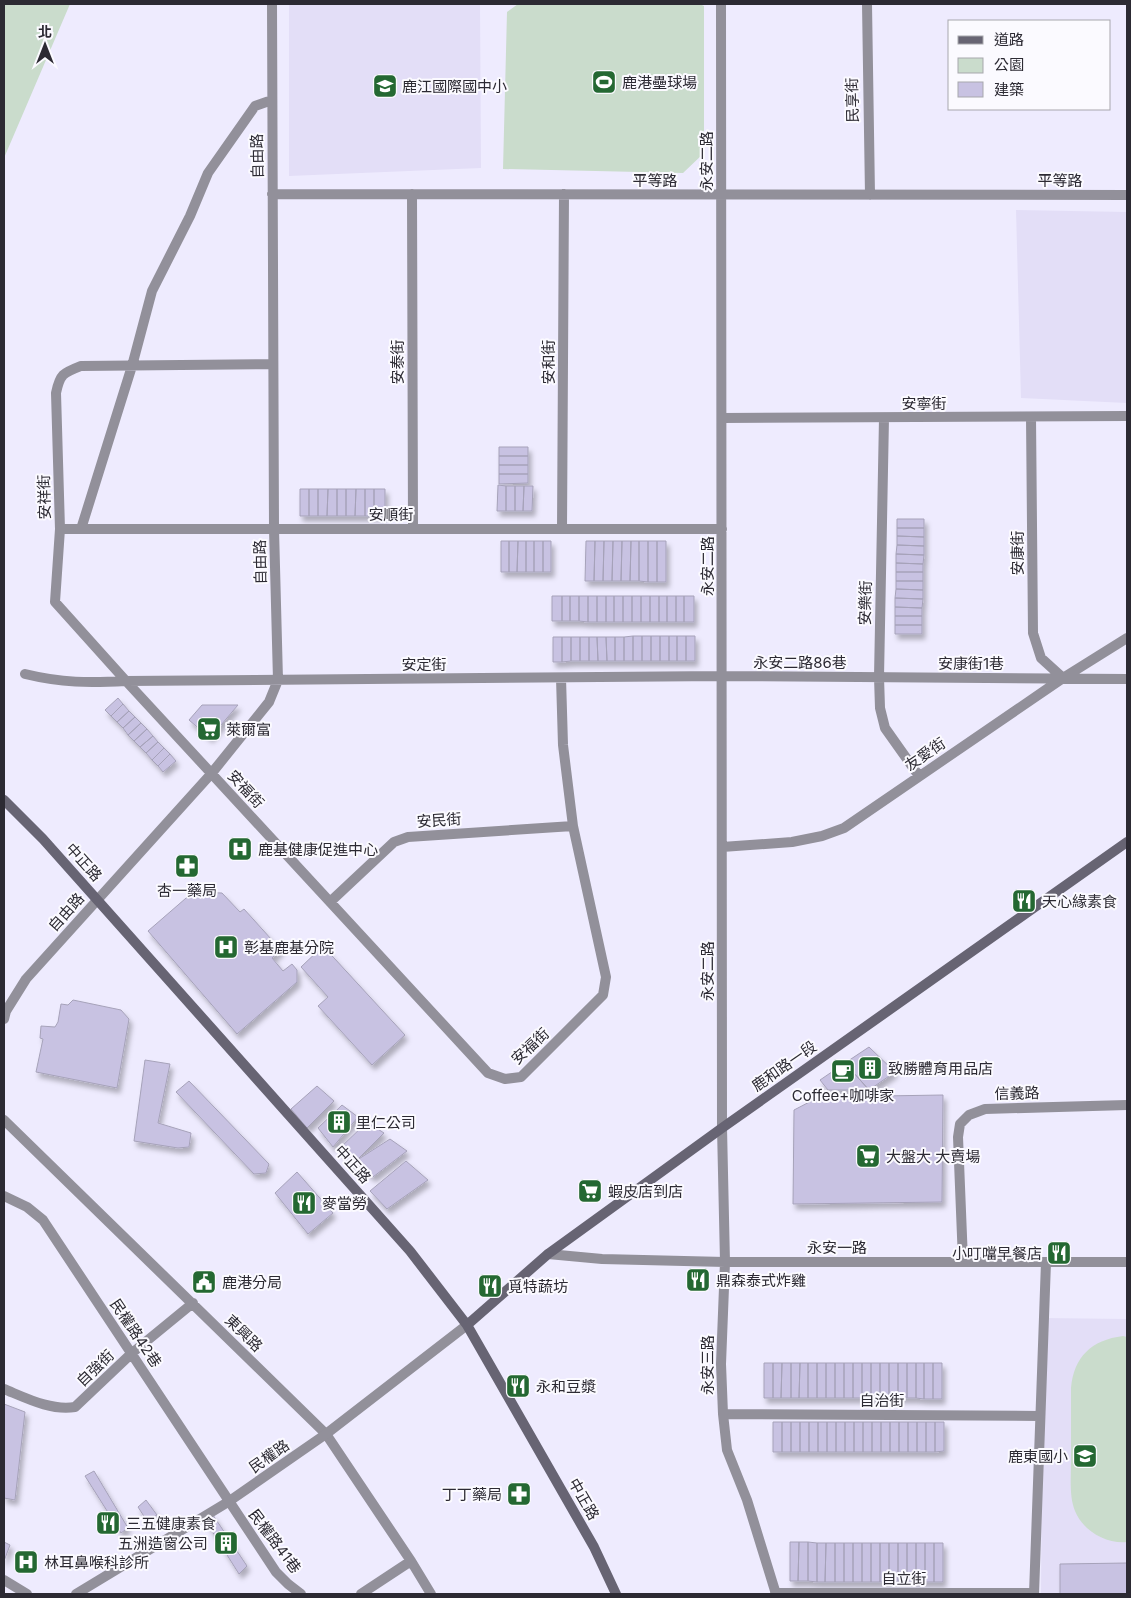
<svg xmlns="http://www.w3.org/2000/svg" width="1131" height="1598" viewBox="0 0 1131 1598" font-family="Inter,'Noto Sans TC',sans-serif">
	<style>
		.built { fill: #e3def7 }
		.green { fill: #cadccc }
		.building { fill: #c8c2e2; stroke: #a6a2b9; filter: url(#shadow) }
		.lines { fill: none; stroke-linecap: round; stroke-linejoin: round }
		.minor { stroke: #92909a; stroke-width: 10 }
		.tertiary { stroke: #92909a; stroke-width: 10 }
		.secondary { stroke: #676473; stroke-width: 10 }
		.labels { text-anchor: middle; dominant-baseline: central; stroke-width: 4; stroke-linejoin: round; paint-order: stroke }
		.poi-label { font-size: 15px; fill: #2c2a33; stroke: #fbfaff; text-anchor: start }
		.street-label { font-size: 15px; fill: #2c2a33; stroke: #fbfaff }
	</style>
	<defs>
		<filter id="shadow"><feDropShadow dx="3" dy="5" stdDeviation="2.5" flood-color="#0004"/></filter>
	</defs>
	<rect width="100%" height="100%" fill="#eeebfe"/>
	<!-- built -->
	<path class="built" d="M289,4H480L481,168L289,176Z
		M1016,210L1127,212V403L1021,398Z
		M1043,1318L1127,1319V1594H1041Z"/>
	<!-- green -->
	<path class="green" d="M4,4H70L4,158Z
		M518,4H700L704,6V153L683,173L503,169L507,12Z
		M1123,1336L1127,1337V1542C1106,1544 1083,1531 1075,1511C1069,1496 1071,1477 1071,1461C1071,1437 1071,1413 1071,1388C1074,1357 1091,1340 1123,1336Z"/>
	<!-- building -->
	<path class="building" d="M499,447H528V456H499Z
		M499,456H528V465H499Z
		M499,465H528V474H499Z
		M499,474H528V483L499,484Z
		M498,485L506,486V511H497Z
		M506,486H515V511H506Z
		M515,486H524L523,511H515Z
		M524,486H533L532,511H523Z
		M300,489H309V516H300Z
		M309,489H318V516H309Z
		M318,489H328L327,516H318Z
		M328,489H337V516H327Z
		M337,489H346V516H337Z
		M346,489H356L355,516H346Z
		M356,489H365V516H355Z
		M365,489H374V516H365Z
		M374,489H385V516H374Z
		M897,519H924V528H897Z
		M897,528H924V537L897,536Z
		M897,536L924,537V546L897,545Z
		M501,541H509V572H501Z
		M509,541H518L517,572H509Z
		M518,541H526V572H517Z
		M526,541H534V572H526Z
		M534,541H543V572H534Z
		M543,541H551V572H543Z
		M586,541H595L594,581H585Z
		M595,541H604L603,581H594Z
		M604,541H613L612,581H603Z
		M613,541H622L621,581H612Z
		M622,541H631L630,581H621Z
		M631,541H639V581H630Z
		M639,541H648V582L639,581Z
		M648,541H657V582H648Z
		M657,541H666V582H657Z
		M897,545L924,546V555L896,554Z
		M896,554L924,555L923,564L896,563Z
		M896,563L923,564V572H896Z
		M896,572H923V581H896Z
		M896,581H923V590L896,589Z
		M896,589L923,590V599L895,598Z
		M552,596H562V621H552Z
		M562,596H570V621H562Z
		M570,596H579V621H570Z
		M579,596H588V622L579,621Z
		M588,596H597V622H588Z
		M597,596H606V622H597Z
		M606,596H614V622H606Z
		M614,596H623V622H614Z
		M623,596H632V622H623Z
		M632,596H641V622H632Z
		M641,596H650V622H641Z
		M650,596H659V622H650Z
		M659,596H667V622H659Z
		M667,596H676V622H667Z
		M676,596H684V622H676Z
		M684,596H694V622H684Z
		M895,598L923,599L922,608L895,607Z
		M895,607L922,608V616H895Z
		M895,616H922V625H895Z
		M895,625H922V634H895Z
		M633,636H642V661H633Z
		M633,636V661H624V637Z
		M642,636H651V661H642Z
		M651,636H660V661H651Z
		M660,636H669V661H660Z
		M669,636H677V661H669Z
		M677,636H686V661H677Z
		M686,636H695V661H686Z
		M553,637H562V662H553Z
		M562,637H571V661L562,662Z
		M571,637H580V661H571Z
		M580,637H589V661H580Z
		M589,637H597L598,661H589Z
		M597,637H606L607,661H598Z
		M606,637H615V661H607Z
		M615,637H624V661H615Z
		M118,698L123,704L111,716L105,710Z
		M123,704L129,711L117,722L111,716Z
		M202,705H238L210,738L189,720Z
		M129,711L135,717L123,728L117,722Z
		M135,717L141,723L128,735L123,728Z
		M141,723L147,729L134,741L128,735Z
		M147,729L153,736L140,747L134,741Z
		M153,736L158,742L146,753L140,747Z
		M158,742L164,748L152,760L146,753Z
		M164,748L170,754L158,766L152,760Z
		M170,754L176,761L163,772L158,766Z
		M193,892L222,893L240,912L244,909L281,950L272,958L283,971L292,964L297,970V982L237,1034L148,931Z
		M323,946L405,1035L372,1065L318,1006L328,997L301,967Z
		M73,1000L121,1010L129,1019L117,1088L36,1072L43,1039L40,1038L41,1026L55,1027L58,1022L61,1004L68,1005Z
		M869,1047L895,1072L869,1090L845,1063Z
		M145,1060L170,1064L158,1123L191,1133L189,1147L178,1148L134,1141Z
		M845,1063L869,1090H828L820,1080Z
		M189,1081L269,1164L266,1173L254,1174L176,1092Z
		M317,1086L334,1101L307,1128L291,1109Z
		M943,1095L942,1202L793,1204L794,1110L819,1097Z
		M342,1105L358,1117L333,1147L318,1128Z
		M367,1122L384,1133L351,1166L339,1149Z
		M390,1139L407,1151L373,1177L354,1162Z
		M406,1161L428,1180L387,1209L370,1191Z
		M297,1172L333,1213L308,1234L275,1193Z
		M764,1363H773V1398H764Z
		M773,1363H782L781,1398H773Z
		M782,1363H791V1398H781Z
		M791,1363H800L799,1398H791Z
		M800,1363H808V1398H799Z
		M808,1363H817V1398H808Z
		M817,1363H826V1398H817Z
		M826,1363H835V1398H826Z
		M835,1363H844V1398H835Z
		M844,1363H853V1398H844Z
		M853,1363H862V1398H853Z
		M862,1363H871V1398H862Z
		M871,1363H880V1398H871Z
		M880,1363H889V1398H880Z
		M889,1363H898V1398H889Z
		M898,1363H907V1398H898Z
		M907,1363H916V1398H907Z
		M916,1363H924V1399L916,1398Z
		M924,1363H933V1399H924Z
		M933,1363H942V1399H933Z
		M4,1404L25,1412L15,1500L4,1498Z
		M773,1422H782V1452H773Z
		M782,1422H791V1452H782Z
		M791,1422H800V1452H791Z
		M800,1422H809V1452H800Z
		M809,1422H818V1452H809Z
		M818,1422H827V1452H818Z
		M827,1422H836V1452H827Z
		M836,1422H845V1452H836Z
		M845,1422H854V1452H845Z
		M854,1422H863V1452H854Z
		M863,1422H872V1452H863Z
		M872,1422H881V1452H872Z
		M881,1422H890V1452H881Z
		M890,1422H899V1452H890Z
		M899,1422H908V1452H899Z
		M908,1422H917V1452H908Z
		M917,1422H926V1452H917Z
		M926,1422H935V1452H926Z
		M935,1422H944V1451L935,1452Z
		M94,1471L128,1528L121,1533L85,1476Z
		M146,1500L157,1515L147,1521L138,1507Z
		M213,1515L247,1566L239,1574L205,1520Z
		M4,1542L10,1545L4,1561Z
		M790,1542H799L798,1581H790Z
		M799,1542H808V1581H798Z
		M808,1542L817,1543V1582L808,1581Z
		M817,1543H826L825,1582H817Z
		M826,1543H835V1582H825Z
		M835,1543H844V1582H835Z
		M844,1543H853V1582H844Z
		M853,1543H862V1582H853Z
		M862,1543H871V1582H862Z
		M871,1543H880V1582H871Z
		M880,1543H889V1582H880Z
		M889,1543H898V1582H889Z
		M898,1543H907V1582H898Z
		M907,1543H916V1582H907Z
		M916,1543H925V1582H916Z
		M925,1543H934V1582H925Z
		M934,1543H943V1582H934Z
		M1127,1563V1594H1060V1564Z"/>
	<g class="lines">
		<!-- minor -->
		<path class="minor" d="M721,4L722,1128L725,1262L721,1364L723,1414L727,1450L747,1500L776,1594
			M867,4L870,195
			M272,194L1127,195
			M412,194L413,529
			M273,364L81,366C63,373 60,374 56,393L60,529L55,602L126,681L488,1073L505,1079L521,1077L603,995L606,977L573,826L563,745L561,678
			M1031,417L1033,633L1041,658L1063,678
			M722,418L1127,416
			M884,418L879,677L880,708L885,728L919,776
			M60,529H722
			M81,529L132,366L152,291L190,216L208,173L255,106L272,100
			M562,529L564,194
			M25,674C62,683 89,683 126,681L722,676L1127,679
			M722,847L792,842L822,836L844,828L1063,678L1127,638
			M330,902L394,842L408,837L573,826
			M4,1019L6,1011L26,979L211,774L269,702L278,680L274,529L272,4
			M4,1120L326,1434L411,1561L431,1594
			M4,1196L27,1207L43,1220L276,1572L288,1584L301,1594
			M548,1254L602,1259L725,1262H1127
			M963,1261L958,1137L960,1124L969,1115L985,1109L1127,1105
			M4,1389C26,1398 51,1411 75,1407L132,1353L193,1303
			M723,1414L1040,1416
			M775,1593H1034
			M361,1594L411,1561
			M1034,1594L1046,1262"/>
		<!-- tertiary -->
		<path class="tertiary" d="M4,1580L27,1594
			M76,1594L228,1502L326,1434L467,1325"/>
		<!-- secondary -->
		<path class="secondary" d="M4,800L43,839L410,1251L467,1325L594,1547L616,1594
			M467,1325L548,1254L722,1128L1127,842"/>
	</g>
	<!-- icons -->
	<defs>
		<symbol id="stadium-square" viewBox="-11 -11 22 22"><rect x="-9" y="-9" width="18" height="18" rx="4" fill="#246832" stroke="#fbfaff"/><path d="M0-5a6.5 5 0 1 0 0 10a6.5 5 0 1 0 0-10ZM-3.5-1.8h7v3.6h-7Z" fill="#fff"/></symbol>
		<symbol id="school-square" viewBox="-11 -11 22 22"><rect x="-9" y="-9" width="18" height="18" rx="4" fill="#246832" stroke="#fbfaff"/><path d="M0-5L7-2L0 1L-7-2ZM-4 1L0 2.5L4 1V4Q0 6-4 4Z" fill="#fff"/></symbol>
		<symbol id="supermarket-square" viewBox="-11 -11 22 22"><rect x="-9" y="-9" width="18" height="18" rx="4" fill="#246832" stroke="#fbfaff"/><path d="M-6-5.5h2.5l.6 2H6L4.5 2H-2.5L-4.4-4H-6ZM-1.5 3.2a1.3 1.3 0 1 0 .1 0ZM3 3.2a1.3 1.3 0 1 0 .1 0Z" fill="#fff"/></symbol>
		<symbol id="hospital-square" viewBox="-11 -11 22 22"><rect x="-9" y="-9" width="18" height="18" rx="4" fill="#246832" stroke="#fbfaff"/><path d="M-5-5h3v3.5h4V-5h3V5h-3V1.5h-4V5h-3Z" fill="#fff"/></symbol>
		<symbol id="pharmacy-square" viewBox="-11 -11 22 22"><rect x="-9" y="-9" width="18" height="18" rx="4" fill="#246832" stroke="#fbfaff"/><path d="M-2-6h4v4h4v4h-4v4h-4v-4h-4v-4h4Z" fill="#fff"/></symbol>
		<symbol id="restaurant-square" viewBox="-11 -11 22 22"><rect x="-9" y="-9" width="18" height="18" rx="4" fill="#246832" stroke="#fbfaff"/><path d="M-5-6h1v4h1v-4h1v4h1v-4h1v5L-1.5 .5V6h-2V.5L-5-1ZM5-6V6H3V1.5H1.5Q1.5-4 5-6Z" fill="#fff"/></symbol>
		<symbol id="building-square" viewBox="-11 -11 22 22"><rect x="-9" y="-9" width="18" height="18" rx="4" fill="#246832" stroke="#fbfaff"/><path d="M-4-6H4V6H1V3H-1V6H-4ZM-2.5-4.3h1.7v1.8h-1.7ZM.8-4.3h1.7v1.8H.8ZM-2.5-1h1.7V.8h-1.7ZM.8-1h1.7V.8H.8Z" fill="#fff"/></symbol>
		<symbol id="cafe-square" viewBox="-11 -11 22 22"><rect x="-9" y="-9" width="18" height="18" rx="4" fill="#246832" stroke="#fbfaff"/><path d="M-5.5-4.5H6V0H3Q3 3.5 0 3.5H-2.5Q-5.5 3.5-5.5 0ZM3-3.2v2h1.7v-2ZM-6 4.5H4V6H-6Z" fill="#fff"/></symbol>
		<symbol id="civic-square" viewBox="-11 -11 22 22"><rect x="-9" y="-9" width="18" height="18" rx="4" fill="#246832" stroke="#fbfaff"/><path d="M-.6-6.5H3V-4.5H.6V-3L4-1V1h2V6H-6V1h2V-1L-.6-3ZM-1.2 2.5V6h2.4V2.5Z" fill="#fff"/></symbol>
	</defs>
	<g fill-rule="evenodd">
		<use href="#stadium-square" x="590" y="68" width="28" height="28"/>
		<use href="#school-square" x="371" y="72" width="28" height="28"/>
		<use href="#supermarket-square" x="195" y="715" width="28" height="28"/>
		<use href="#hospital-square" x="226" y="835" width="28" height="28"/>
		<use href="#pharmacy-square" x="173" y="852" width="28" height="28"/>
		<use href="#restaurant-square" x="1010" y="887" width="28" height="28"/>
		<use href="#hospital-square" x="212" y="933" width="28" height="28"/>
		<use href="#building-square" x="856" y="1054" width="28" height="28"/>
		<use href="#cafe-square" x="829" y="1057" width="28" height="28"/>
		<use href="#building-square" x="325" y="1108" width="28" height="28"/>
		<use href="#supermarket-square" x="854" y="1142" width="28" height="28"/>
		<use href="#supermarket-square" x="576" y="1177" width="28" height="28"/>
		<use href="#restaurant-square" x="290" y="1189" width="28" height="28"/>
		<use href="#restaurant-square" x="1045" y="1239" width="28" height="28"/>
		<use href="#restaurant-square" x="684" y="1266" width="28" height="28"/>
		<use href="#civic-square" x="190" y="1268" width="28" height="28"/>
		<use href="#restaurant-square" x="476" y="1272" width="28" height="28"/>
		<use href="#restaurant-square" x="504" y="1372" width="28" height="28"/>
		<use href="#school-square" x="1071" y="1442" width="28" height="28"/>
		<use href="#pharmacy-square" x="505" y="1480" width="28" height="28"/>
		<use href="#restaurant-square" x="94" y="1509" width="28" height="28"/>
		<use href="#building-square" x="212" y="1529" width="28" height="28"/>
		<use href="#hospital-square" x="12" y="1548" width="28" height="28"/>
	</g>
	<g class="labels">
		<!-- poi labels -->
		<g class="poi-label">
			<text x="622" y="82">鹿港壘球場</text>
			<text x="402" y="86">鹿江國際國中小</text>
			<text x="226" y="729">萊爾富</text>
			<text x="258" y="849">鹿基健康促進中心</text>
			<text x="187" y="890" text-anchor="middle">杏一藥局</text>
			<text x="1042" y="901">天心緣素食</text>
			<text x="244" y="947">彰基鹿基分院</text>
			<text x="888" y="1068">致勝體育用品店</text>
			<text x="843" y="1095" text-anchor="middle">Coffee+咖啡家</text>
			<text x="356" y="1122">里仁公司</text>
			<text x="886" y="1156">大盤大 大賣場</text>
			<text x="608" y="1191">蝦皮店到店</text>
			<text x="322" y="1203">麥當勞</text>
			<text x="1042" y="1253" text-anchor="end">小叮噹早餐店</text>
			<text x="716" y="1280">鼎森泰式炸雞</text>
			<text x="222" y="1282">鹿港分局</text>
			<text x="508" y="1286">覓特蔬坊</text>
			<text x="536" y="1386">永和豆漿</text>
			<text x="1068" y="1456" text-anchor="end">鹿東國小</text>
			<text x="502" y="1494" text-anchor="end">丁丁藥局</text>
			<text x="126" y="1523">三五健康素食</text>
			<text x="208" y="1543" text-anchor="end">五洲造窗公司</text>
			<text x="44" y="1562">林耳鼻喉科診所</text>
		</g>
		<!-- street labels -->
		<g class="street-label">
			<text transform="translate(852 100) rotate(-91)">民享街</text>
			<text transform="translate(257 156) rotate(-91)">自由路</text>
			<text transform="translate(706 161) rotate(-90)">永安二路</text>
			<text x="655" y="180">平等路</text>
			<text x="1060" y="180">平等路</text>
			<text transform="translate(397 362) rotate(-90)">安泰街</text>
			<text transform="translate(548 362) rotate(-90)">安和街</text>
			<text x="924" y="403">安寧街</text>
			<text transform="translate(44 497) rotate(-91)">安祥街</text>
			<text x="391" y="514">安順街</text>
			<text transform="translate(1017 553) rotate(-90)">安康街</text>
			<text transform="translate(260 562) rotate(-91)">自由路</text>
			<text transform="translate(707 566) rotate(-90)">永安二路</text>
			<text transform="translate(865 603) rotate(-89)">安樂街</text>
			<text x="800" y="662">永安二路86巷</text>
			<text x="971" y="663">安康街1巷</text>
			<text x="424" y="664">安定街</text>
			<text transform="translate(925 754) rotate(-34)">友愛街</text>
			<text transform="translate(246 789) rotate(47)">安福街</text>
			<text transform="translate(439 820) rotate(-4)">安民街</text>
			<text transform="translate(84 862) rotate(48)">中正路</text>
			<text transform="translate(66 912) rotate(-48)">自由路</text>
			<text transform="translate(707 971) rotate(-90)">永安二路</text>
			<text transform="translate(530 1046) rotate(-43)">安福街</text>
			<text transform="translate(784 1066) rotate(-35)">鹿和路一段</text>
			<text transform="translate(1017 1093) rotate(-1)">信義路</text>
			<text transform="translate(353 1164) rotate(48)">中正路</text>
			<text x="837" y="1247">永安一路</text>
			<text transform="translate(136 1333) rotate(56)">民權路42巷</text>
			<text transform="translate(244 1333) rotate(44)">東興路</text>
			<text transform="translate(707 1365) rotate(-90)">永安三路</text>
			<text transform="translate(95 1368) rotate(-44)">自強街</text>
			<text x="882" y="1400">自治街</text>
			<text transform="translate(269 1456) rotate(-35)">民權路</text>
			<text transform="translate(584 1499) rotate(60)">中正路</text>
			<text transform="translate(275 1541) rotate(53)">民權路41巷</text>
			<text x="904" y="1578">自立街</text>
		</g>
	</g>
	<!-- border -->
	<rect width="1131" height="1598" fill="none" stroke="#2c2a33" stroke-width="10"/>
	<!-- legend -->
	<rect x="948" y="20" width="162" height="90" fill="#fbfaff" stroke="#a8a7ad"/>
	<rect x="958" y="36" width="25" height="8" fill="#676473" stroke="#a8a7ad"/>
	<text x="994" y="45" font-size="15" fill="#2c2a33">道路</text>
	<rect x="958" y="58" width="25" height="15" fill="#cadccc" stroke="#a8a7ad"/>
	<text x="994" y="70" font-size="15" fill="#2c2a33">公園</text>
	<rect x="958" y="82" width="25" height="15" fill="#c8c2e2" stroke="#a8a7ad"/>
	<text x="994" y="95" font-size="15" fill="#2c2a33">建築</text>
	<!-- north arrow -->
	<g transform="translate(45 45)" stroke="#fbfaff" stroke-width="4" paint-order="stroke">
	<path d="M0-4L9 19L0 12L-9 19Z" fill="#2c2a33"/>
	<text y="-8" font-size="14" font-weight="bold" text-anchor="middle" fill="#2c2a33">北</text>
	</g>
</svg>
